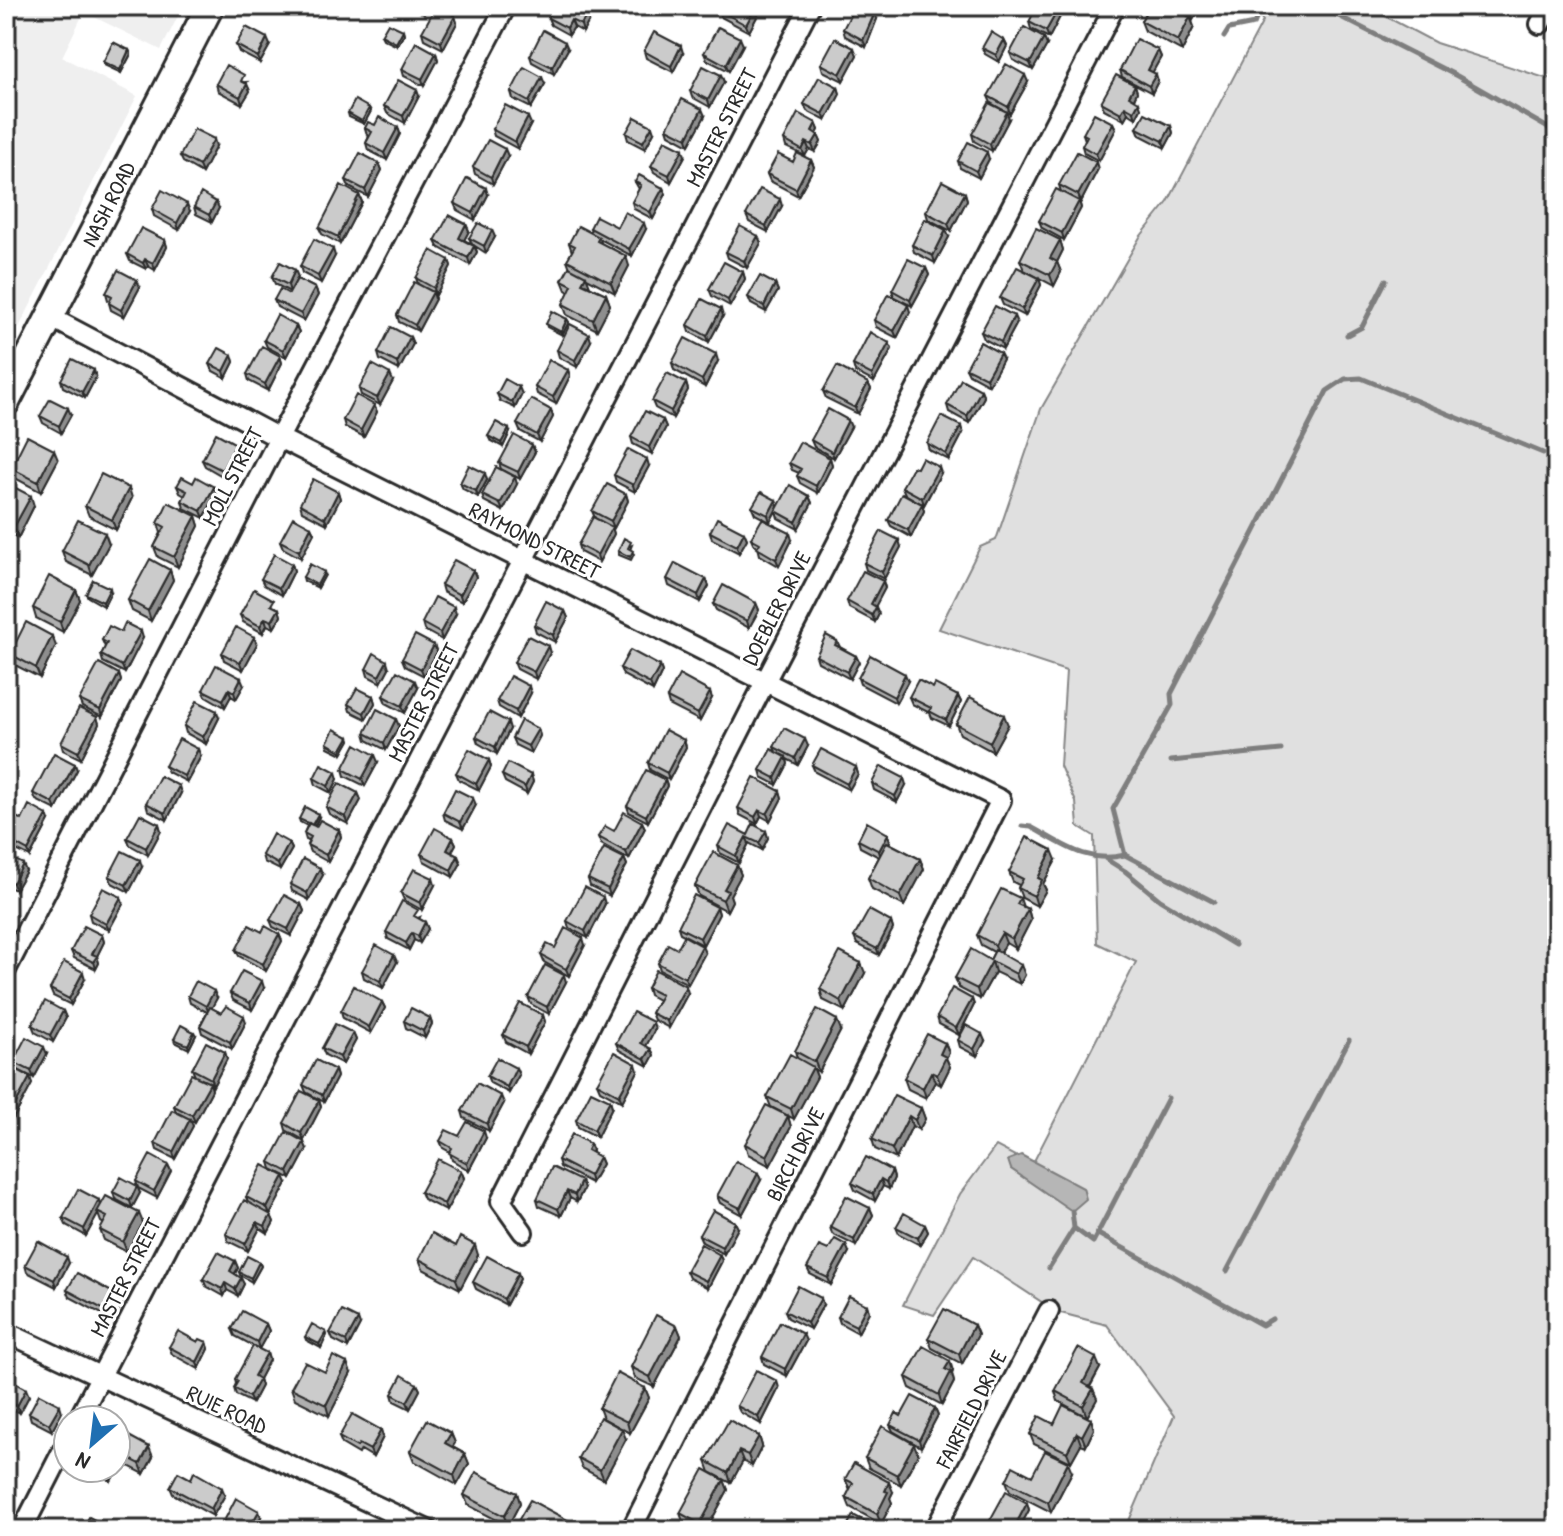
<svg xmlns="http://www.w3.org/2000/svg" width="1563" height="1536" viewBox="0 0 1563 1536" font-family="'Patrick Hand',sans-serif">
	<style>
		.built { fill: #efefef }
		.green { fill: #e0e0e0; stroke: #868686; stroke-width: 2 }
		.water { fill: #b6b6b6; stroke: #7e7e7e; stroke-width: 2 }
		.lines { fill: none; stroke-linecap: round; stroke-linejoin: round }
		.stream { stroke: #7e7e7e; stroke-width: 5 }
		.street-casing { stroke: #2b2b2b; stroke-width: 24 }
		.secondary-casing { stroke: #2b2b2b; stroke-width: 32 }
		.street { stroke: #fff; stroke-width: 18 }
		.secondary { stroke: #fff; stroke-width: 26 }
		.wall { fill: #afafaf; stroke: #2b2b2b; stroke-width: 2 }
		.shaded-wall { fill: #8e8e8e; stroke: #2b2b2b; stroke-width: 2 }
		.building { fill: #cbcbcb; stroke: #2b2b2b; stroke-width: 2 }
		.labels { text-anchor: middle; dominant-baseline: central; stroke-width: 6; stroke-linejoin: round; paint-order: stroke }
		.street-label { font-size: 22px; fill: #2b2b2b; stroke: #fff }
	</style>
	<rect width="100%" height="100%" fill="#fff"/>
	<filter id="ink" filterUnits="userSpaceOnUse"><feTurbulence type="fractalNoise" baseFrequency=".0125" numOctaves="2"/><feDisplacementMap in="SourceGraphic" scale="16" xChannelSelector="R" yChannelSelector="G"/><feConvolveMatrix kernelMatrix="1 2 1 2 8 2 1 2 1" color-interpolation-filters="sRGB"/></filter>
	<g filter="url(#ink)">
		<!-- built -->
		<path class="built" d="M6,6H183L161,50L84,12L62,57L137,96L6,353Z"/>
		<!-- green -->
		<path class="green" d="M1254,6H1366L1436,43L1548,79L1557,72V1530H1125L1174,1416L1107,1325L1057,1312L973,1257L934,1315L903,1305L960,1194L996,1146L1032,1165L1136,962L1097,943L1094,836L1078,826L1076,802L1060,766L1066,671L939,629L980,547L996,540L1041,409L1140,237L1168,202L1263,21L1253,11Z"/>
		<!-- water -->
		<path class="water" d="M1021,1155L1083,1188L1086,1199L1072,1211L1011,1169L1008,1160Z"/>
		<g class="lines">
			<!-- stream -->
			<path class="stream" d="M1319,6L1457,76L1557,133
				M1224,37L1229,29L1254,24L1258,14L1288,6
				M1347,335L1362,327L1386,280
				M1171,761L1281,750
				M1022,826L1031,827C1064,845 1086,864 1125,855L1214,902
				M1125,855L1113,809L1172,705L1171,694L1327,391L1345,379L1361,378L1543,453
				M1106,859L1125,871L1160,900L1235,945
				M1072,1211L1074,1228
				M1098,1234L1262,1325L1272,1319
				M1049,1268L1074,1228L1093,1242L1168,1098
				M1227,1271L1349,1040"/>
			<defs>
				<path id="street" d="M1540,24L1550,6
					M50,317L279,438L1001,800L631,1530
					M6,970L279,438L506,6
					M523,1232L501,1201L765,682L1115,6
					M6,1332L428,1530
					M78,1420L810,6
					M22,1530L68,1440
					M935,1530L1049,1311"/>
				<path id="secondary" d="M6,402L210,6"/>
			</defs>
			<!-- street casing -->
			<use href="#street" class="street-casing"/>
			<!-- secondary casing -->
			<use href="#secondary" class="secondary-casing"/>
			<!-- street -->
			<use href="#street" class="street"/>
			<!-- secondary -->
			<use href="#secondary" class="secondary"/>
		</g>
		<!-- wall -->
		<path class="wall" d="M409,6H428L424,14Z
			M555,6H581L582,9L588,12L590,19L583,32L574,27L569,35L551,25L548,18Z
			M1149,6H1179L1177,10L1179,11L1178,9H1199L1193,20L1191,18L1194,27L1182,51L1145,31L1141,21Z
			M1065,7L1049,38L1031,29L1029,22Z
			M761,9L749,32L721,17L719,10Z
			M455,16L457,23L443,49L424,39L422,32Z
			M877,19L866,47L845,36L843,29Z
			M403,30L404,34L397,46L383,39L381,35Z
			M1004,40L1007,46L999,62L985,54L982,48Z
			M236,45H270L260,63L239,52Z
			M743,45L729,71L707,60L704,53Z
			M1047,45L1033,70L1013,60L1010,53Z
			M568,49L554,74L532,62L530,56Z
			M129,50L131,54L121,73L104,65L103,62Z
			M1158,50L1161,57L1152,73L1158,81L1152,93L1122,77L1120,70Z
			M644,51L683,53L673,72L646,58Z
			M436,53L438,60L424,86L404,76L402,69Z
			M857,55L843,81L823,71L821,64Z
			M721,75L724,82L710,107L692,97L690,91Z
			M247,82L246,83L250,91L242,104L218,91L216,84Z
			M1028,82L1010,114L991,103L988,96Z
			M545,84L531,108L513,99L511,92Z
			M1135,85L1137,92L1134,99L1141,108L1136,118L1128,113L1124,120L1104,109L1101,102Z
			M838,87L840,94L826,121L807,111L804,104Z
			M419,96L405,123L387,113L384,106Z
			M369,108L371,111L364,124L349,117L348,113Z
			M705,116L689,145L669,134L667,128Z
			M1009,119L992,151L974,141L972,134Z
			M816,123L819,130L817,134L821,142L815,152L809,149L805,156L786,147L784,140Z
			M1113,123L1116,129L1099,161L1084,153L1082,146L1085,140L1083,134Z
			M531,124L518,149L494,136L492,129Z
			M375,125L398,127L400,134L387,160L368,150L366,143L369,136L367,135L365,128Z
			M1171,126L1173,133L1165,148L1140,135L1137,128Z
			M654,132L645,149L628,140L626,133Z
			M216,146L202,173L183,162L180,156Z
			M508,156L493,184L475,174L473,167Z
			M685,156L671,182L654,172L651,166Z
			M989,159L979,178L960,168L958,161Z
			M811,160L814,167L798,196L770,181L767,174Z
			M379,163L382,170L368,197L349,187L346,180Z
			M1098,169L1081,202L1079,201L1081,208L1064,240L1042,228L1039,221L1061,192L1059,185Z
			M635,182L663,188L666,194L653,219L634,209L632,202L639,189Z
			M965,193L967,200L951,231L928,219L926,212Z
			M359,195L362,202L340,244L322,234L319,228Z
			M488,195L475,220L457,210L454,203Z
			M782,206L768,232L749,222L746,215Z
			M194,207L219,208L212,222L196,214Z
			M152,209L190,211L179,230L154,216Z
			M466,224L469,231L464,240L472,244L469,238L495,237L486,253L475,246L477,252L470,265L438,247L435,241Z
			M617,227L646,229L632,256L600,239L601,243L629,266L615,293L587,278L589,286L606,294L610,305L597,330L567,315L563,304L569,292L566,290L562,280L570,268L567,260L572,252L569,243L591,233L590,228Z
			M949,237L935,263L914,252L912,245Z
			M165,240L167,247L155,270L148,266L146,269L130,261L127,254Z
			M1060,240L1063,250L1057,262L1061,272L1054,286L1024,270L1020,260Z
			M761,243L747,268L728,258L726,252Z
			M335,256L321,283L302,273L300,266Z
			M449,260L451,266L436,295L434,293L435,299L418,331L399,322L397,315L418,284L416,278Z
			M926,268L929,275L912,306L894,297L892,290Z
			M743,272L745,279L730,306L712,296L709,289Z
			M272,277H298L297,279L315,288L318,295L304,321L277,307L274,300L289,294L290,292L275,284Z
			M1039,278L1041,285L1025,316L1003,305L1000,298Z
			M775,284L778,291L766,312L751,304L748,297Z
			M140,287L124,317L111,310L109,303L110,301L108,300L106,293Z
			M910,312L897,338L876,327L874,320Z
			M723,316L709,342L690,332L688,325Z
			M567,319L569,322L562,335L547,327L546,324Z
			M1017,323L1003,349L984,339L981,332Z
			M296,326L299,332L286,357L267,347L264,340Z
			M410,337L413,344L399,370L380,360L378,353Z
			M591,341L577,367L559,357L557,350Z
			M889,343L892,349L874,382L855,372L853,365Z
			M232,355L234,362L226,378L213,371L210,364Z
			M280,356L282,363L268,391L249,381L247,374Z
			M1003,359L989,385L969,374L966,368Z
			M718,361L705,387L674,370L672,363Z
			M568,370L570,376L556,404L537,394L535,387Z
			M96,377L85,398L63,387L61,380Z
			M393,381L380,405L361,395L359,389Z
			M686,383L688,390L673,418L655,408L652,401Z
			M868,383L871,389L858,414L826,398L823,391Z
			M981,390L984,397L969,423L949,412L947,405Z
			M497,394H522L515,408L500,401Z
			M374,405L377,412L364,437L345,427L343,420Z
			M551,410L553,417L540,442L520,431L517,424Z
			M71,415L61,433L43,423L40,416Z
			M663,420L666,427L652,454L633,444L631,437Z
			M851,427L834,458L814,447L811,440Z
			M510,432L503,447L490,440L488,436Z
			M963,433L949,460L929,450L927,443Z
			M236,444L238,450L224,477L205,466L202,460Z
			M532,445L535,452L520,479L501,469L499,463Z
			M830,458L832,465L818,493L800,483L797,476L799,473L792,470L789,463Z
			M58,460L41,492L15,478L11,468Z
			M649,466L635,492L616,482L614,475Z
			M917,468L941,473L924,505L905,494L902,487Z
			M487,480L478,497L463,489L460,483Z
			M6,483L34,506L18,538L6,531Z
			M517,484L503,511L484,501L482,495Z
			M177,486L217,493L204,518L184,508L182,501L185,496L180,493Z
			M338,492L340,499L327,524L302,511L300,504Z
			M626,494L628,501L614,528L612,527L614,534L599,562L580,552L578,545L595,518L592,511Z
			M809,496L812,503L798,529L778,518L776,511L770,522L755,514L752,507L778,506Z
			M132,498L116,530L89,516L85,506Z
			M922,504L924,511L911,537L891,526L888,520Z
			M196,516L199,526L178,567L158,557L154,547L161,533L158,523Z
			M311,527L314,533L301,558L283,548L280,541Z
			M710,532H744L747,539L739,553L712,539Z
			M751,538L792,540L779,566L760,555L758,547L754,545Z
			M109,544L92,575L66,562L62,551Z
			M632,545L630,550L634,554L631,560L619,555L618,551Z
			M901,547L884,579L866,570L864,563Z
			M292,564L294,571L282,595L264,585L261,579Z
			M170,570L173,580L151,621L132,611L128,600Z
			M473,570L476,577L462,602L443,592L441,585Z
			M325,575L318,588L304,581L303,577Z
			M667,579H706L709,586L700,602L669,586Z
			M883,581L885,588L875,606L879,614L875,622L849,608L847,601Z
			M76,590L80,600L63,632L36,618L33,608Z
			M111,592L104,606L88,597L86,594Z
			M756,603L759,610L749,628L716,610L713,604Z
			M276,607L279,609L281,616L274,628L267,625L263,633L243,622L240,615Z
			M565,611L568,618L555,642L536,632L534,625Z
			M456,614L442,640L424,630L422,623Z
			M121,632L143,638L125,673L103,662L101,655L105,647L102,640Z
			M837,641L840,647L856,656L859,662L850,679L818,662L816,656Z
			M257,644L243,670L224,660L222,653Z
			M56,646L40,678L13,664L10,654Z
			M437,652L424,676L405,666L402,659Z
			M550,653L536,679L517,669L514,662Z
			M660,666L662,672L653,691L623,675L620,668Z
			M389,668L381,683L368,676L366,669Z
			M119,674L121,681L102,717L82,707L79,700Z
			M858,678L908,681L896,703L860,684Z
			M244,685L236,699L231,696L225,707L206,696L203,690Z
			M418,688L405,713L386,703L383,696Z
			M933,688L958,696L961,702L949,726L932,718L930,713L912,704L909,697Z
			M531,693L518,718L499,707L497,701Z
			M373,696L375,703L366,719L350,711L348,704Z
			M667,698H712L700,721L669,705Z
			M97,717L99,724L81,759L63,750L61,743Z
			M219,718L206,744L186,733L184,726Z
			M956,724L1008,725L993,752L960,734Z
			M399,726L386,750L367,740L365,733Z
			M510,729L497,754L478,743L476,737Z
			M538,729L540,736L531,753L515,745L512,738Z
			M349,737L350,740L342,754L328,747L327,743Z
			M684,740L686,747L669,780L650,770L648,763Z
			M808,746L798,765L787,759L788,764L777,785L762,777L760,770L776,752L774,747Z
			M201,756L187,782L168,772L165,766Z
			M489,760L491,767L479,790L459,780L456,773Z
			M378,762L365,786L345,776L343,769Z
			M812,765L856,767L858,774L849,790L815,772Z
			M77,770L56,810L36,800L33,793Z
			M502,775H531L533,782L527,794L505,782Z
			M314,778L338,779L331,793L316,785Z
			M665,780L667,786L648,822L629,812L627,806Z
			M872,783L906,785L897,802L874,790Z
			M780,791L782,798L770,821L761,816L757,824L740,815L738,808Z
			M181,793L167,820L148,810L146,803Z
			M358,793L361,800L348,824L329,814L326,807Z
			M476,805L463,829L445,820L443,813Z
			M319,817L314,827L339,830L341,837L328,862L310,852L307,845L309,841L306,840L304,833L307,826L300,822L299,819Z
			M22,820L49,821L30,857L6,845V830Z
			M642,822L645,828L629,859L601,844L598,837Z
			M159,824L161,831L148,855L130,845L127,838Z
			M766,831L768,838L762,850L749,843L739,863L720,853L718,846L748,835Z
			M453,838L456,844L451,853L461,863L453,877L424,861L421,854Z
			M858,840L890,841L889,843L920,859L924,869L904,906L872,889L868,878L879,857L860,847Z
			M289,843L292,849L280,870L264,862L262,855Z
			M6,855L26,871L15,890L6,885Z
			M624,858L627,865L610,896L590,886L588,879Z
			M1056,860L1043,884L1046,890L1037,906L1022,898L1018,888L1019,885L1013,882L1009,872Z
			M737,865L741,875L730,895L732,901L727,911L699,896L695,886Z
			M142,867L129,892L112,883L109,876Z
			M323,875L309,900L292,891L290,884Z
			M435,885L422,910L404,900L401,893Z
			M1020,898L1023,907L1028,909L1031,920L1016,949L1006,943L1000,953L1025,975L1020,984L995,972L980,999L959,988L955,978L990,960L994,952L981,945L977,935Z
			M123,904L109,930L91,921L89,914Z
			M301,904L304,911L291,936L273,927L270,920Z
			M605,904L588,938L569,928L567,921Z
			M717,907L719,914L703,945L680,933L678,927Z
			M420,917L419,919L425,922L428,929L420,943L414,940L409,950L388,939L386,932Z
			M891,922L893,929L879,955L857,944L854,937Z
			M262,932L279,934L282,941L266,971L239,956L236,950Z
			M102,935L104,942L97,956L99,963L96,969L74,958L71,951Z
			M585,945L569,976L544,962L541,955Z
			M677,949L705,953L688,984L660,970L658,963Z
			M397,962L383,988L364,978L362,971Z
			M865,973L845,1011L823,1000L820,989Z
			M85,979L71,1005L53,996L50,989Z
			M566,982L549,1014L531,1004L528,997Z
			M264,988L252,1010L233,1000L230,993Z
			M647,988L688,993L669,1028L654,1020L651,1013L658,1000L649,995Z
			M188,996L217,998L211,1008L221,1013L246,1022L232,1049L202,1033L200,1026L207,1012L190,1003Z
			M972,999L974,1005L959,1035L939,1024L937,1017Z
			M382,1002L385,1008L371,1033L343,1018L341,1011Z
			M63,1011L66,1018L53,1042L35,1032L32,1025Z
			M543,1015L545,1022L528,1054L506,1042L503,1035Z
			M430,1018L432,1024L425,1038L406,1028L404,1021Z
			M655,1029L646,1046L651,1049L654,1055L648,1066L619,1050L616,1043Z
			M841,1030L819,1072L814,1069L817,1077L794,1119L771,1107L767,1097L797,1058L795,1051Z
			M353,1033L356,1040L343,1064L325,1055L322,1048Z
			M196,1035L189,1049L175,1042L174,1039Z
			M958,1040L985,1041L977,1056L960,1047Z
			M945,1043L949,1053L946,1058L950,1067L941,1085L935,1082L926,1098L908,1089L904,1078Z
			M225,1052L227,1059L213,1086L210,1083L212,1090L195,1122L190,1120L193,1126L175,1159L157,1150L155,1143L176,1112L174,1106L195,1076L192,1069Z
			M47,1054L34,1078L16,1069L13,1062Z
			M516,1068L519,1075L509,1093L490,1083L487,1076Z
			M335,1070L337,1077L324,1102L306,1092L303,1085Z
			M638,1071L622,1102L600,1090L597,1083Z
			M30,1077L32,1084L11,1123L6,1120V1078Z
			M319,1100L321,1107L304,1140L286,1130L284,1123Z
			M610,1100L612,1107L597,1137L578,1127L576,1120Z
			M504,1103L489,1131L464,1118L462,1111Z
			M921,1108L925,1119L919,1130L912,1126L896,1159L875,1149L872,1139Z
			M788,1116L791,1127L770,1166L748,1154L745,1144Z
			M459,1136L486,1138L469,1170L452,1160L450,1152L443,1148L440,1141Z
			M307,1149L291,1179L272,1169L270,1162Z
			M593,1150L592,1153L599,1157L602,1164L591,1183L560,1167L558,1160Z
			M168,1165L171,1171L157,1198L138,1188L136,1181Z
			M461,1171L464,1178L446,1211L423,1199L420,1192Z
			M892,1171L894,1178L889,1189L883,1186L875,1201L855,1190L852,1183Z
			M761,1180L742,1215L720,1203L717,1196Z
			M287,1183L270,1214L274,1222L268,1233L260,1228L248,1251L228,1241L226,1234L248,1203L246,1197Z
			M584,1188L577,1202L570,1198L561,1216L539,1206L537,1199Z
			M113,1192L140,1193L132,1208L115,1199Z
			M101,1205L143,1223L127,1252L104,1240L100,1230L104,1224L101,1222L98,1214L86,1236L66,1225L63,1218Z
			M870,1208L873,1215L856,1246L832,1234L830,1227Z
			M925,1225L928,1232L920,1245L899,1234L896,1227Z
			M738,1228L724,1254L702,1242L699,1235Z
			M456,1246L478,1255L460,1289L423,1269L419,1259Z
			M828,1250L849,1252L831,1285L810,1274L807,1268Z
			M720,1255L722,1261L708,1288L689,1278L686,1271Z
			M235,1261L238,1268L235,1274L244,1284L238,1296L227,1290L224,1296L206,1286L203,1279Z
			M259,1262L261,1266L252,1282L240,1275L239,1272Z
			M69,1263L56,1287L27,1272L25,1265Z
			M518,1273L520,1279L506,1305L476,1289L473,1282Z
			M67,1290L119,1296L122,1303L113,1320L70,1297Z
			M823,1305L810,1329L788,1318L785,1311Z
			M867,1305L869,1312L858,1333L840,1323L838,1317Z
			M266,1324L269,1331L259,1349L235,1336L232,1329Z
			M360,1325L348,1348L333,1340L330,1333Z
			M974,1325L978,1335L962,1364L932,1348L928,1338Z
			M677,1326L681,1336L654,1387L635,1378L631,1367L636,1359L635,1356Z
			M326,1332L327,1335L321,1348L306,1340L305,1337Z
			M806,1341L787,1376L764,1364L762,1357Z
			M198,1342H207L209,1349L199,1369L172,1354L169,1347Z
			M267,1353L269,1360L259,1379L261,1386L252,1403L236,1395L234,1388L236,1384L235,1379Z
			M1100,1368L1090,1387L1093,1389L1097,1399L1087,1417L1058,1401L1055,1391Z
			M953,1371L952,1374L954,1382L942,1405L910,1388L906,1377Z
			M351,1373L329,1416L295,1399L291,1388Z
			M6,1378L29,1396L20,1413L6,1406Z
			M417,1384L420,1390L410,1409L394,1401L392,1394Z
			M645,1388L649,1398L630,1433L603,1418L599,1408Z
			M779,1388L761,1424L740,1412L737,1406Z
			M935,1408L938,1415L921,1447L893,1431L890,1425L901,1416Z
			M62,1412L52,1431L31,1420L29,1413Z
			M1091,1419L1094,1429L1086,1446L1081,1444L1071,1462L1034,1444L1030,1434L1054,1424Z
			M116,1429L153,1457L144,1474L121,1462L111,1481L95,1472L94,1468H116Z
			M381,1430L383,1437L373,1457L361,1450L359,1454L342,1444L339,1437Z
			M451,1433L455,1443L452,1447L465,1454L469,1464L457,1485L414,1461L410,1451Z
			M759,1436L762,1446L752,1466L743,1461L731,1483L710,1472L706,1461Z
			M626,1439L604,1480L582,1468L578,1458Z
			M918,1454L901,1485L869,1468L865,1458Z
			M1072,1472L1051,1512L1010,1491L1006,1481L1032,1476Z
			M191,1479L225,1495L213,1516L173,1494L170,1487Z
			M845,1479L893,1492L890,1498L892,1503L881,1524L850,1507L846,1497L850,1490Z
			M724,1480L728,1490L706,1530H696L684,1524L680,1513Z
			M517,1493L520,1503L508,1526L468,1505L464,1495Z
			M1027,1503L1029,1510L1021,1525L1025,1530L992,1529L989,1522Z
			M261,1517L254,1530H231L226,1528L224,1521Z
			M518,1521L575,1524L577,1530H522Z"/>
		<!-- shaded-wall -->
		<path class="shaded-wall" d="M756,6H759L761,9L749,32L746,25Z
			M1060,6L1065,7L1049,38L1046,31Z
			M1198,6L1199,9L1193,20L1192,16Z
			M588,12L590,19L583,32L581,25Z
			M875,12L877,19L866,47L863,40Z
			M455,16L457,23L443,49L441,42Z
			M1190,17L1194,27L1182,51L1178,41Z
			M571,20L574,27L569,35L567,28Z
			M403,30L404,34L397,46L396,43Z
			M267,38L270,45L260,63L258,57Z
			M740,38L743,45L729,71L726,65Z
			M1044,38L1047,45L1033,70L1030,63Z
			M1004,40L1007,46L999,62L996,55Z
			M565,42L568,49L554,74L552,67Z
			M681,46L683,53L673,72L671,66Z
			M854,48L857,55L843,81L840,74Z
			M129,50L131,54L121,73L120,70Z
			M1158,50L1161,57L1150,77L1148,70Z
			M436,53L438,60L424,86L422,79Z
			M1156,74L1158,81L1152,93L1149,86Z
			M721,75L724,82L710,107L708,100Z
			M1025,75L1028,82L1010,114L1008,107Z
			M542,77L545,84L531,108L529,102Z
			M247,84L250,91L242,104L240,97Z
			M1135,85L1137,92L1132,103L1129,96Z
			M838,87L840,94L826,121L823,114Z
			M417,90L419,96L405,123L403,116Z
			M1139,102L1141,108L1136,118L1134,111Z
			M1125,106L1128,113L1124,120L1121,113Z
			M369,108L371,111L364,124L362,121Z
			M702,109L705,116L689,145L687,138Z
			M1007,112L1009,119L992,151L990,144Z
			M528,117L531,124L518,149L515,142Z
			M816,123L819,130L814,138L812,131Z
			M1113,123L1116,129L1099,161L1096,154Z
			M652,126L654,132L645,149L643,142Z
			M1171,126L1173,133L1165,148L1163,141Z
			M398,127L400,134L387,160L384,153Z
			M818,135L821,142L815,152L812,145Z
			M214,139L216,146L202,173L199,166Z
			M806,142L809,149L805,156L802,150Z
			M505,149L508,156L493,184L491,177Z
			M683,149L685,156L671,182L669,175Z
			M987,152L989,159L979,178L976,171Z
			M811,160L814,167L798,196L796,189Z
			M1096,162L1098,169L1081,202L1078,195Z
			M379,163L382,170L368,197L365,190Z
			M486,188L488,195L475,220L473,213Z
			M663,188L666,194L653,219L650,212Z
			M965,193L967,200L951,231L948,224Z
			M359,195L362,202L340,244L338,237Z
			M780,199L782,206L768,232L766,226Z
			M1079,201L1081,208L1064,240L1062,233Z
			M216,202L219,208L212,222L209,215Z
			M187,204L190,211L179,230L177,223Z
			M644,223L646,229L632,256L629,249Z
			M466,224L469,231L462,244L459,238Z
			M492,230L495,237L486,253L484,246Z
			M946,230L949,237L935,263L933,256Z
			M758,236L761,243L747,268L744,261Z
			M165,240L167,247L155,270L153,263Z
			M1060,240L1063,250L1057,262L1061,272L1054,286L1050,275V258Z
			M474,246L477,252L470,265L468,258Z
			M333,249L335,256L321,283L318,276Z
			M626,256L629,266L615,293L611,283Z
			M145,259L148,266L146,269L143,263Z
			M449,260L451,266L436,295L434,288Z
			M926,268L929,275L912,306L910,300Z
			M295,270L298,277L290,292L288,285Z
			M743,272L745,279L730,306L728,300Z
			M586,276L590,286L582,283Z
			M1039,278L1041,285L1025,316L1022,309Z
			M137,280L140,287L124,317L121,310Z
			M775,284L778,291L766,312L764,306Z
			M315,288L318,295L304,321L301,314Z
			M433,292L435,299L418,331L415,325Z
			M606,294L610,305L597,330L593,320Z
			M908,305L910,312L897,338L894,331Z
			M721,309L723,316L709,342L707,336Z
			M1014,316L1017,323L1003,349L1001,342Z
			M567,319L569,322L562,335L561,332Z
			M296,326L299,332L286,357L283,350Z
			M589,334L591,341L577,367L575,360Z
			M410,337L413,344L399,370L397,363Z
			M889,343L892,349L874,382L872,375Z
			M1000,353L1003,359L989,385L986,378Z
			M716,354L718,361L705,387L702,380Z
			M232,355L234,362L226,378L224,371Z
			M280,356L282,363L268,391L265,384Z
			M94,370L96,377L85,398L82,392Z
			M568,370L570,376L556,404L553,397Z
			M390,374L393,381L380,405L377,398Z
			M686,383L688,390L673,418L671,411Z
			M868,383L871,389L858,414L855,408Z
			M519,387L522,394L515,408L512,402Z
			M981,390L984,397L969,423L967,416Z
			M374,405L377,412L364,437L361,430Z
			M68,408L71,415L61,433L59,426Z
			M551,410L553,417L540,442L537,435Z
			M663,420L666,427L652,454L649,447Z
			M848,420L851,427L834,458L832,452Z
			M961,426L963,433L949,460L946,454Z
			M509,429L510,432L503,447L501,443Z
			M236,444L238,450L224,477L222,470Z
			M532,445L535,452L520,479L518,472Z
			M54,450L58,460L41,492L38,482Z
			M830,458L832,465L818,493L816,486Z
			M647,459L649,466L635,492L633,485Z
			M939,467L941,473L924,505L922,498Z
			M485,473L487,480L478,497L476,491Z
			M515,477L517,484L503,511L500,504Z
			M214,487L217,493L204,518L201,511Z
			M129,488L132,498L116,530L112,520Z
			M338,492L340,499L327,524L325,518Z
			M626,494L628,501L614,528L611,521Z
			M31,496L34,506L18,538L14,527Z
			M809,496L812,503L798,529L796,522Z
			M776,500L778,506L770,522L768,515Z
			M922,504L924,511L911,537L908,530Z
			M196,516L199,526L178,567L174,557Z
			M311,527L314,533L301,558L299,551Z
			M612,527L614,534L599,562L597,555Z
			M744,532L747,539L739,553L737,546Z
			M105,533L109,544L92,575L89,565Z
			M790,533L792,540L779,566L776,559Z
			M899,540L901,547L884,579L882,572Z
			M292,564L294,571L282,595L279,588Z
			M170,570L173,580L151,621L148,611Z
			M473,570L476,577L462,602L460,595Z
			M324,572L325,575L318,588L317,585Z
			M706,579L709,586L700,602L698,595Z
			M883,581L885,588L873,611L871,604Z
			M110,588L111,592L104,606L103,602Z
			M76,590L80,600L63,632L60,622Z
			M756,603L759,610L749,628L747,621Z
			M454,607L456,614L442,640L440,633Z
			M876,607L879,614L875,622L872,615Z
			M279,609L281,616L274,628L272,621Z
			M565,611L568,618L555,642L553,635Z
			M265,618L267,625L263,633L260,626Z
			M141,631L143,638L125,673L122,666Z
			M52,636L56,646L40,678L36,668Z
			M254,637L257,644L243,670L240,663Z
			M434,645L437,652L424,676L421,669Z
			M548,646L550,653L536,679L534,672Z
			M856,656L859,662L850,679L847,672Z
			M387,661L389,668L381,683L379,676Z
			M660,666L662,672L653,691L650,684Z
			M119,674L121,681L102,717L100,710Z
			M905,674L908,681L896,703L894,697Z
			M241,678L244,685L236,699L234,692Z
			M415,681L418,688L405,713L402,706Z
			M529,686L531,693L518,718L516,711Z
			M229,689L231,696L225,707L223,700Z
			M710,692L712,698L700,721L698,714Z
			M373,696L375,703L366,719L364,713Z
			M958,696L961,702L949,726L946,720Z
			M217,711L219,718L206,744L203,737Z
			M1004,715L1008,725L993,752L990,742Z
			M97,717L99,724L81,759L78,752Z
			M396,719L399,726L386,750L384,743Z
			M508,722L510,729L497,754L495,747Z
			M538,729L540,736L531,753L528,746Z
			M349,737L350,740L342,754L341,751Z
			M805,739L808,746L798,765L795,758Z
			M684,740L686,747L669,780L667,773Z
			M198,749L201,756L187,782L184,776Z
			M375,755L378,762L365,786L362,779Z
			M786,757L788,764L777,785L775,778Z
			M489,760L491,767L479,790L476,784Z
			M75,764L77,770L56,810L53,803Z
			M856,767L858,774L849,790L847,784Z
			M336,772L338,779L331,793L328,786Z
			M531,775L533,782L527,794L525,787Z
			M904,778L906,785L897,802L895,796Z
			M665,780L667,786L648,822L646,816Z
			M179,786L181,793L167,820L165,813Z
			M780,791L782,798L770,821L767,814Z
			M358,793L361,800L348,824L345,817Z
			M473,798L476,805L463,829L460,822Z
			M759,810L761,816L757,824L755,817Z
			M318,814L319,817L313,829L312,826Z
			M47,815L49,821L30,857L28,851Z
			M642,822L645,828L629,859L626,852Z
			M159,824L161,831L148,855L146,848Z
			M339,830L341,837L328,862L326,855Z
			M766,831L768,838L762,850L759,843Z
			M888,834L890,841L881,858L879,851Z
			M746,837L749,843L739,863L736,856Z
			M453,838L456,844L449,857L447,850Z
			M289,843L292,849L280,870L278,864Z
			M1052,850L1056,860L1043,884L1046,890L1037,906L1034,896L1038,878Z
			M458,856L461,863L453,877L451,870Z
			M624,858L627,865L610,896L608,889Z
			M920,859L924,869L904,906L900,896Z
			M140,860L142,867L129,892L126,885Z
			M23,864L26,871L15,890L13,883Z
			M737,865L741,875L730,895L732,901L727,911L723,900L724,889Z
			M320,868L323,875L309,900L307,893Z
			M433,878L435,885L422,910L420,903Z
			M121,897L123,904L109,930L106,924Z
			M603,897L605,904L588,938L585,931Z
			M301,904L304,911L291,936L288,929Z
			M717,907L719,914L703,945L700,938Z
			M1028,909L1031,920L1016,949L1012,939Z
			M425,922L428,929L420,943L418,936Z
			M891,922L893,929L879,955L877,949Z
			M412,933L414,940L409,950L406,943Z
			M1002,933L1006,943L999,955L995,945Z
			M279,934L282,941L266,971L263,964Z
			M102,935L104,942L97,956L99,963L96,969L92,954Z
			M583,938L585,945L569,976L566,969Z
			M702,946L705,953L688,984L685,978Z
			M394,955L397,962L383,988L380,981Z
			M992,961L995,972L980,999L977,989Z
			M861,963L865,973L845,1011L841,1001Z
			M1021,965L1025,975L1020,984L1016,974Z
			M83,972L85,979L71,1005L69,999Z
			M564,975L566,982L549,1014L547,1007Z
			M262,981L264,988L252,1010L250,1003Z
			M686,986L688,993L669,1028L667,1021Z
			M214,991L217,998L209,1013L206,1006Z
			M972,999L974,1005L959,1035L956,1028Z
			M382,1002L385,1008L371,1033L369,1027Z
			M63,1011L66,1018L53,1042L50,1035Z
			M543,1015L545,1022L528,1054L526,1047Z
			M244,1016L246,1022L232,1049L230,1042Z
			M430,1018L432,1024L425,1038L423,1031Z
			M837,1020L841,1030L819,1072L815,1062Z
			M653,1022L655,1029L644,1050L641,1043Z
			M194,1032L196,1035L189,1049L188,1045Z
			M353,1033L356,1040L343,1064L340,1057Z
			M982,1034L985,1041L977,1056L974,1049Z
			M945,1043L949,1053L946,1058L950,1067L941,1085L937,1075L940,1054Z
			M44,1047L47,1054L34,1078L31,1071Z
			M651,1049L654,1055L648,1066L645,1059Z
			M225,1052L227,1059L213,1086L211,1079Z
			M636,1064L638,1071L622,1102L619,1095Z
			M813,1067L817,1077L794,1119L791,1109Z
			M516,1068L519,1075L509,1093L507,1087Z
			M335,1070L337,1077L324,1102L322,1095Z
			M931,1072L935,1082L926,1098L923,1088Z
			M30,1077L32,1084L11,1123L9,1116Z
			M210,1083L212,1090L195,1122L192,1115Z
			M501,1096L504,1103L489,1131L487,1124Z
			M319,1100L321,1107L304,1140L301,1133Z
			M610,1100L612,1107L597,1137L594,1130Z
			M921,1108L925,1119L919,1130L915,1120Z
			M788,1116L791,1127L770,1166L767,1156Z
			M909,1116L912,1126L896,1159L892,1149Z
			M190,1119L193,1126L175,1159L173,1152Z
			M8,1128L11,1138L6,1148V1131Z
			M484,1131L486,1138L469,1170L467,1163Z
			M304,1142L307,1149L291,1179L288,1172Z
			M590,1144L593,1150L589,1157L587,1150Z
			M599,1157L602,1164L591,1183L589,1176Z
			M168,1165L171,1171L157,1198L154,1191Z
			M461,1171L464,1178L446,1211L444,1204Z
			M892,1171L894,1178L889,1189L886,1182Z
			M758,1173L761,1180L742,1215L740,1208Z
			M284,1176L287,1183L270,1215L267,1208Z
			M881,1179L883,1186L875,1201L873,1194Z
			M581,1181L584,1188L577,1202L575,1195Z
			M137,1186L140,1193L132,1208L130,1201Z
			M567,1191L570,1198L561,1216L558,1209Z
			M99,1200L102,1207L86,1236L84,1229Z
			M870,1208L873,1215L856,1246L854,1240Z
			M139,1213L143,1223L127,1252L123,1242Z
			M271,1215L274,1222L268,1233L265,1226Z
			M257,1222L260,1228L248,1251L245,1244Z
			M735,1222L738,1228L724,1254L722,1247Z
			M925,1225L928,1232L920,1245L918,1238Z
			M12,1227L15,1233L6,1250V1238Z
			M475,1245L478,1255L460,1289L456,1279Z
			M846,1245L849,1252L831,1285L828,1278Z
			M720,1255L722,1261L708,1288L706,1281Z
			M67,1257L69,1263L56,1287L54,1280Z
			M235,1261L238,1268L232,1278L230,1271Z
			M259,1262L261,1266L252,1282L251,1278Z
			M518,1273L520,1279L506,1305L504,1299Z
			M241,1278L244,1284L238,1296L235,1289Z
			M225,1283L227,1290L224,1296L222,1289Z
			M119,1296L122,1303L113,1320L110,1313Z
			M821,1298L823,1305L810,1329L807,1323Z
			M867,1305L869,1312L858,1333L856,1326Z
			M358,1319L360,1325L348,1348L346,1341Z
			M266,1324L269,1331L259,1349L257,1342Z
			M974,1325L978,1335L962,1364L959,1354Z
			M677,1326L681,1336L654,1387L650,1377Z
			M326,1332L327,1335L321,1348L319,1344Z
			M803,1334L806,1341L787,1376L785,1369Z
			M207,1342L209,1349L199,1369L197,1362Z
			M267,1353L269,1360L259,1379L261,1386L252,1403L249,1397L254,1376Z
			M1096,1358L1100,1368L1086,1393L1083,1383Z
			M950,1361L953,1371L952,1374L954,1382L942,1405L939,1395L945,1369Z
			M347,1363L351,1373L329,1416L326,1405Z
			M777,1381L779,1388L761,1424L758,1417Z
			M417,1384L420,1390L410,1409L407,1402Z
			M645,1388L649,1398L630,1433L627,1422Z
			M26,1389L29,1396L20,1413L17,1406Z
			M1093,1389L1097,1399L1087,1417L1083,1406Z
			M60,1405L62,1412L52,1431L49,1424Z
			M935,1408L938,1415L921,1447L919,1440Z
			M1091,1419L1094,1429L1086,1446L1082,1436Z
			M622,1429L626,1439L604,1480L600,1470Z
			M381,1430L383,1437L373,1457L370,1450Z
			M451,1433L455,1443L449,1453L445,1443Z
			M1077,1433L1081,1444L1071,1462L1067,1452Z
			M759,1436L762,1446L752,1466L748,1455Z
			M914,1444L918,1454L901,1485L897,1475Z
			M149,1447L153,1457L144,1474L140,1464Z
			M739,1451L743,1461L731,1483L728,1473Z
			M117,1452L121,1462L111,1481L107,1470L109,1468H116V1454Z
			M465,1454L469,1464L457,1485L454,1475Z
			M1068,1462L1072,1472L1051,1512L1048,1502Z
			M724,1480L728,1490L706,1530H702L700,1524Z
			M889,1482L893,1492L890,1498L892,1503L881,1524L877,1514L885,1491Z
			M222,1488L225,1495L213,1516L211,1509Z
			M517,1493L520,1503L508,1526L504,1516Z
			M1027,1503L1029,1510L1019,1529L1017,1522Z
			M259,1511L261,1517L254,1530H248Z"/>
		<!-- building -->
		<path class="building" d="M413,6H425L423,11Z
			M436,6L455,16L441,42L422,32Z
			M555,6H579L588,12L581,25L571,20L567,28L548,18Z
			M721,6H756L746,25L719,10Z
			M855,6H863L875,12L863,40L843,29Z
			M1037,6H1060L1046,31L1029,22Z
			M1149,6H1169L1190,17L1178,41L1141,21Z
			M1180,6H1197L1192,16L1178,9Z
			M388,23L403,30L396,43L381,35Z
			M246,27L267,38L258,57L236,45Z
			M718,27L740,38L726,65L704,53Z
			M1024,27L1044,38L1030,63L1010,53Z
			M543,30L565,42L552,67L530,56Z
			M654,32L681,46L671,66L644,51Z
			M991,32L1004,40L996,55L982,48Z
			M835,38L854,48L840,74L821,64Z
			M1136,39L1158,50L1148,70L1156,74L1149,86L1120,70Z
			M113,42L129,50L120,70L103,62Z
			M416,42L436,53L422,79L402,69Z
			M1006,64L1025,75L1008,107L988,96Z
			M226,65L244,75L241,81L247,84L240,97L216,84Z
			M703,66L721,75L708,100L690,91Z
			M524,67L542,77L529,102L511,92Z
			M1116,75L1135,85L1129,96L1139,102L1134,111L1125,106L1121,113L1101,102Z
			M819,77L838,87L823,114L804,104Z
			M398,80L417,90L403,116L384,106Z
			M682,99L702,109L687,138L667,128Z
			M355,100L369,108L362,121L348,113Z
			M989,103L1007,112L990,144L972,134Z
			M505,105L528,117L515,142L492,129Z
			M798,113L816,123L812,131L818,135L812,145L806,142L802,150L784,140Z
			M1094,113L1113,123L1096,154L1082,146L1087,136L1083,134Z
			M1145,113L1171,126L1163,141L1137,128Z
			M379,117L398,127L384,153L366,143L372,132L365,128L368,122L375,125Z
			M635,117L652,126L643,142L626,133Z
			M194,129L214,139L199,166L180,156Z
			M488,140L505,149L491,177L473,167Z
			M665,140L683,149L669,175L651,166Z
			M968,142L987,152L976,171L958,161Z
			M1077,152L1096,162L1078,195L1059,185Z
			M360,153L379,163L365,190L346,180Z
			M797,153L811,160L796,189L767,174L778,154L793,162Z
			M639,175L663,188L650,212L632,202L641,185L635,182Z
			M467,178L486,188L473,213L454,203Z
			M942,181L965,193L948,224L926,212Z
			M341,185L359,195L338,237L319,228Z
			M760,189L780,199L766,226L746,215Z
			M1056,189L1079,201L1062,233L1039,221Z
			M162,190L187,204L177,223L152,209Z
			M201,193L216,202L209,215L194,207Z
			M625,212L644,223L629,249L590,228L596,216L617,227Z
			M449,215L466,224L459,238L474,246L468,258L435,241Z
			M925,219L946,230L933,256L912,245Z
			M478,223L492,230L484,246L469,238Z
			M578,226L599,237L597,241L626,256L611,283L567,260L575,246L569,243Z
			M740,226L758,236L744,261L726,252Z
			M141,228L165,240L153,263L145,259L143,263L127,254Z
			M1036,228L1060,240L1050,258L1057,262L1050,275L1020,260Z
			M314,239L333,249L318,276L300,266Z
			M431,250L449,260L434,288L416,278Z
			M908,259L926,268L910,300L892,290Z
			M280,262L295,270L288,285L272,277Z
			M724,262L743,272L728,300L709,289Z
			M569,267L586,276L582,283L606,294L593,320L563,304L572,285L562,280Z
			M1017,267L1039,278L1022,309L1000,298Z
			M118,270L137,280L121,310L109,303L112,296L106,293Z
			M760,276L775,284L764,306L748,297Z
			M297,279L315,288L301,314L274,300L280,289L289,294Z
			M414,282L433,292L415,325L397,315Z
			M888,294L908,305L894,331L874,320Z
			M702,299L721,309L707,336L688,325Z
			M995,306L1014,316L1001,342L981,332Z
			M552,311L567,319L561,332L546,324Z
			M277,315L296,326L283,350L264,340Z
			M570,324L589,334L575,360L557,350Z
			M391,327L410,337L397,363L378,353Z
			M870,332L889,343L872,375L853,365Z
			M685,338L716,354L702,380L672,363Z
			M980,342L1000,353L986,378L966,368Z
			M262,346L280,356L265,384L247,374Z
			M219,348L232,355L224,371L210,364Z
			M72,359L94,370L82,392L61,380Z
			M549,360L568,370L553,397L535,387Z
			M372,364L390,374L377,398L359,389Z
			M837,366L868,383L855,408L823,391Z
			M667,373L686,383L671,411L652,401Z
			M505,379L519,387L512,402L497,394Z
			M961,379L981,390L967,416L947,405Z
			M356,395L374,405L361,430L343,420Z
			M50,399L68,408L59,426L40,416Z
			M531,399L551,410L537,435L517,424Z
			M828,409L848,420L832,452L811,440Z
			M645,411L663,420L649,447L631,437Z
			M941,416L961,426L946,454L927,443Z
			M496,422L509,429L501,443L488,436Z
			M216,433L236,444L222,470L202,460Z
			M514,435L532,445L518,472L499,463Z
			M27,436L54,450L38,482L11,468Z
			M800,442L830,458L816,486L797,476L801,469L789,463Z
			M628,449L647,459L633,485L614,475Z
			M922,458L939,467L922,498L902,487L913,467L917,468Z
			M469,465L485,473L476,491L460,483Z
			M496,467L515,477L500,504L482,495Z
			M101,474L129,488L112,520L85,506Z
			M182,477L193,483L196,477L214,487L201,511L182,501L187,491L177,486Z
			M313,479L338,492L325,518L300,504Z
			M6,483L31,496L14,527L6,523Z
			M607,484L626,494L611,521L592,511Z
			M790,485L809,496L796,522L776,511Z
			M761,492L776,500L768,515L752,507Z
			M902,493L922,504L908,530L888,520Z
			M168,502L196,516L174,557L154,547L165,527L158,523Z
			M293,517L311,527L299,551L280,541Z
			M593,517L612,527L597,555L578,545Z
			M717,518L744,532L737,546L710,532Z
			M762,519L790,533L776,559L757,548L760,543L751,538Z
			M78,520L105,533L89,565L62,551Z
			M881,531L899,540L882,572L864,563Z
			M624,538L631,542L628,548L633,551L630,557L618,551Z
			M274,554L292,564L279,588L261,579Z
			M150,559L170,570L148,611L128,600Z
			M454,560L473,570L460,595L441,585Z
			M675,563L706,579L698,595L667,579Z
			M310,564L324,572L317,585L303,577Z
			M863,571L883,581L871,604L876,607L872,615L847,601Z
			M49,576L76,590L60,622L33,608Z
			M93,580L110,588L103,602L86,594Z
			M723,585L756,603L747,621L713,604Z
			M254,589L274,600L271,605L279,609L272,621L265,618L260,626L240,615Z
			M435,597L454,607L440,633L422,623Z
			M546,601L565,611L553,635L534,625Z
			M26,622L52,636L36,668L10,654Z
			M125,623L141,631L122,666L101,655L107,643L102,640L109,626L121,632Z
			M236,627L254,637L240,663L222,653Z
			M415,635L434,645L421,669L402,659Z
			M826,635L837,641L835,645L856,656L847,672L816,656Z
			M528,636L548,646L534,672L514,662Z
			M630,650L660,666L650,684L620,668Z
			M374,653L387,661L379,676L366,669Z
			M870,655L905,674L894,697L858,678Z
			M99,663L119,674L100,710L79,700Z
			M216,665L241,678L234,692L229,689L223,700L203,690Z
			M397,671L415,681L402,706L383,696Z
			M679,675L710,692L698,714L667,698Z
			M510,676L529,686L516,711L497,701Z
			M918,680L933,688L935,684L958,696L946,720L929,711L931,708L909,697Z
			M357,688L373,696L364,713L348,704Z
			M970,697L1004,715L990,742L956,724Z
			M197,701L217,711L203,737L184,726Z
			M79,708L97,717L78,752L61,743Z
			M377,709L396,719L384,743L365,733Z
			M489,712L508,722L495,747L476,737Z
			M521,720L538,729L528,746L512,738Z
			M784,728L805,739L795,758L774,747Z
			M334,729L349,737L341,751L327,743Z
			M665,730L684,740L667,773L648,763Z
			M179,739L198,749L184,776L165,766Z
			M356,744L375,755L362,779L343,769Z
			M469,749L489,760L476,784L456,773Z
			M771,749L786,757L775,778L760,770Z
			M821,749L856,767L847,784L812,765Z
			M54,753L75,764L53,803L33,793Z
			M508,763L531,775L525,787L502,775Z
			M321,764L336,772L328,786L314,778Z
			M881,766L904,778L895,796L872,783Z
			M646,770L665,780L646,816L627,806Z
			M160,776L179,786L165,813L146,803Z
			M754,777L780,791L767,814L759,810L755,817L738,808Z
			M339,783L358,793L345,817L326,807Z
			M455,789L473,798L460,822L443,813Z
			M29,805L47,815L28,851L6,839V830L14,816L22,820Z
			M305,807L318,814L312,825L299,819Z
			M624,812L642,822L626,852L598,837L605,826L614,831Z
			M140,814L159,824L146,848L127,838Z
			M320,820L339,830L326,855L307,845L311,837L304,833L309,823L316,827Z
			M867,822L888,834L879,851L858,840Z
			M753,824L766,831L759,843L746,837L736,856L718,846L729,825L748,835Z
			M435,828L453,838L447,850L458,856L451,870L421,854Z
			M273,834L289,843L278,864L262,855Z
			M1027,837L1052,850L1038,878L1042,880L1034,896L1018,888L1023,879L1009,872Z
			M887,842L920,859L900,896L868,878Z
			M604,848L624,858L608,889L588,879Z
			M122,851L140,860L126,885L109,876Z
			M713,852L737,865L724,889L728,891L723,900L695,886Z
			M6,855L23,864L13,883L6,880Z
			M303,859L320,868L307,893L290,884Z
			M414,869L433,878L420,903L401,893Z
			M585,887L603,897L585,931L567,921Z
			M103,888L121,897L106,924L89,914Z
			M1001,889L1020,898L1017,904L1028,909L1012,939L1002,933L995,945L977,935Z
			M284,895L301,904L288,929L270,920Z
			M694,895L717,907L700,938L678,927Z
			M402,901L418,910L414,916L425,922L418,936L412,933L406,943L386,932Z
			M869,910L891,922L877,949L854,937Z
			M249,925L262,932L265,926L279,934L263,964L236,950Z
			M84,926L102,935L92,954L97,956L93,962L71,951Z
			M565,928L583,938L566,969L541,955L547,944L555,948Z
			M684,936L702,946L685,978L658,963L668,944L677,949Z
			M376,945L394,955L380,981L362,971Z
			M971,949L990,960L995,950L1021,965L1016,974L992,961L977,989L955,978Z
			M840,952L861,963L841,1001L820,989Z
			M64,962L83,972L69,999L50,989Z
			M545,965L564,975L547,1007L528,997Z
			M656,970L686,986L667,1021L651,1013L661,995L647,988Z
			M242,971L262,981L250,1003L230,993Z
			M196,981L214,991L206,1006L188,996Z
			M354,986L382,1002L369,1027L341,1011Z
			M952,988L972,999L956,1028L937,1017Z
			M45,1001L63,1011L50,1035L32,1025Z
			M520,1003L543,1015L526,1047L503,1035Z
			M226,1006L244,1016L230,1042L200,1026L210,1007L221,1013Z
			M411,1008L430,1018L423,1031L404,1021Z
			M817,1009L837,1020L815,1062L795,1051Z
			M633,1012L653,1022L641,1043L651,1049L645,1059L616,1043Z
			M335,1024L353,1033L340,1057L322,1048Z
			M181,1025L194,1032L188,1045L174,1039Z
			M966,1025L982,1034L974,1049L958,1040Z
			M927,1034L945,1043L940,1054L946,1057L937,1075L931,1072L923,1088L904,1078Z
			M26,1037L44,1047L31,1071L13,1062Z
			M206,1042L225,1052L211,1079L192,1069Z
			M614,1052L636,1064L619,1095L597,1083Z
			M790,1054L813,1067L791,1109L767,1097Z
			M497,1058L516,1068L507,1087L487,1076Z
			M316,1060L335,1070L322,1095L303,1085Z
			M12,1067L30,1077L9,1116L6,1114V1078Z
			M191,1074L210,1083L192,1115L174,1106Z
			M477,1083L501,1096L487,1124L462,1111Z
			M301,1091L319,1100L301,1133L284,1123Z
			M591,1091L610,1100L594,1130L576,1120Z
			M894,1095L921,1108L915,1120L909,1116L892,1149L872,1139Z
			M766,1105L788,1116L767,1156L745,1144Z
			M172,1110L190,1119L173,1152L155,1143Z
			M467,1122L484,1131L467,1163L449,1153L452,1148L440,1141L446,1130L459,1136Z
			M286,1132L304,1142L288,1172L270,1162Z
			M572,1134L590,1144L587,1150L599,1157L589,1176L558,1160Z
			M150,1155L168,1165L154,1191L136,1181Z
			M866,1157L892,1171L886,1182L881,1179L873,1194L852,1183Z
			M438,1159L461,1171L444,1204L420,1192Z
			M736,1161L758,1173L740,1208L717,1196Z
			M263,1165L284,1176L267,1208L246,1197Z
			M552,1167L581,1181L575,1195L567,1191L558,1209L537,1199Z
			M121,1177L137,1186L130,1201L113,1192Z
			M78,1189L99,1200L84,1229L63,1218Z
			M106,1196L139,1213L123,1242L100,1230L107,1217L97,1212Z
			M846,1196L870,1208L854,1240L830,1227Z
			M244,1200L271,1215L265,1226L257,1222L245,1244L226,1234Z
			M713,1210L735,1222L722,1247L699,1235Z
			M904,1213L925,1225L918,1238L896,1227Z
			M6,1223L12,1227L6,1238Z
			M432,1233L456,1246L460,1237L475,1245L456,1279L419,1259Z
			M835,1239L846,1245L828,1278L807,1268L819,1246L828,1250Z
			M38,1241L67,1257L54,1280L25,1265Z
			M701,1244L720,1255L706,1281L686,1271Z
			M218,1252L235,1261L230,1271L241,1278L235,1289L225,1283L222,1289L203,1279Z
			M247,1256L259,1262L251,1278L239,1272Z
			M487,1256L518,1273L504,1299L473,1282Z
			M77,1273L119,1296L110,1313L67,1290Z
			M798,1286L821,1298L807,1323L785,1311Z
			M849,1296L867,1305L856,1326L838,1317Z
			M944,1309L974,1325L959,1354L928,1338Z
			M242,1311L266,1324L257,1342L232,1329Z
			M342,1311L358,1319L346,1341L330,1333Z
			M656,1315L677,1326L650,1377L631,1367L636,1357L635,1356Z
			M780,1322L803,1334L785,1369L762,1357Z
			M312,1324L326,1332L319,1344L305,1337Z
			M178,1331L198,1342L200,1339L207,1342L197,1362L169,1347Z
			M253,1346L267,1353L254,1376L259,1379L249,1397L234,1388L238,1381L235,1379Z
			M923,1346L950,1361L945,1369L951,1372L939,1395L906,1377Z
			M1078,1348L1096,1358L1083,1383L1093,1389L1083,1406L1055,1391Z
			M333,1356L347,1363L326,1405L291,1388L305,1362L325,1372Z
			M756,1370L777,1381L758,1417L737,1406Z
			M617,1373L645,1388L627,1422L599,1408Z
			M402,1375L417,1384L407,1402L392,1394Z
			M6,1378L26,1389L17,1406L6,1400Z
			M39,1394L60,1405L49,1424L29,1413Z
			M912,1396L935,1408L919,1440L890,1425L896,1413L901,1416Z
			M1063,1405L1091,1419L1082,1436L1077,1433L1067,1452L1030,1434L1039,1416L1054,1424Z
			M352,1414L381,1430L370,1450L359,1444L357,1447L339,1437Z
			M600,1417L622,1429L600,1470L578,1458Z
			M427,1420L451,1433L445,1443L465,1454L454,1475L410,1451Z
			M729,1420L759,1436L748,1455L739,1451L728,1473L706,1461Z
			M882,1426L914,1444L897,1475L865,1458Z
			M116,1429L149,1447L140,1464L117,1452L116,1454Z
			M1045,1451L1068,1462L1048,1502L1006,1481L1013,1466L1032,1476Z
			M854,1463L889,1482L885,1491L888,1492L877,1514L846,1497L853,1483L845,1479Z
			M704,1469L724,1480L700,1524L680,1513Z
			M178,1472L191,1479L194,1472L222,1488L211,1509L170,1487Z
			M476,1472L517,1493L504,1516L464,1495Z
			M1006,1491L1027,1503L1017,1522L1023,1525L1021,1530H1004L989,1522Z
			M236,1498L259,1511L248,1530H241L224,1521Z
			M530,1500L575,1524L572,1530H535L518,1521Z
			M853,1515L874,1526L872,1530H845Z
			M89,1517L110,1528L109,1530H82Z
			M288,1520L306,1530H282Z"/>
	</g>
	<g class="labels">
		<!-- street labels -->
		<g class="street-label">
			<text transform="translate(721 127) rotate(-63)">MASTER STREET</text>
			<text transform="translate(108 204) rotate(-63)">NASH ROAD</text>
			<text transform="translate(232 476) rotate(-63)">MOLL STREET</text>
			<text transform="translate(535 540) rotate(27)">RAYMOND STREET</text>
			<text transform="translate(776 608) rotate(-63)">DOEBLER DRIVE</text>
			<text transform="translate(423 702) rotate(-63)">MASTER STREET</text>
			<text transform="translate(795 1154) rotate(-63)">BIRCH DRIVE</text>
			<text transform="translate(125 1277) rotate(-63)">MASTER STREET</text>
			<text transform="translate(227 1409) rotate(25)">RUIE ROAD</text>
			<text transform="translate(971 1409) rotate(-63)">FAIRFIELD DRIVE</text>
		</g>
	</g>
	<!-- margin -->
	<rect width="1563" height="1536" fill="none" stroke="#fff" stroke-width="32"/>
	<rect x="16" y="16" width="1531" height="1504" fill="none" stroke="#2b2b2b" stroke-width="3" filter="url(#ink)"/>
	<!-- north arrow -->
	<g transform="translate(92 1444) rotate(208)"><circle r="38" fill="#ffffff" stroke="#aaaaaa" stroke-width="2"/>
	<path d="M0-6L14 30L0 20L-14 30Z" fill="#1f6fb2"/>
	<text y="-12" font-size="22" font-weight="bold" text-anchor="middle" fill="#2b2b2b">N</text>
	</g>
</svg>
